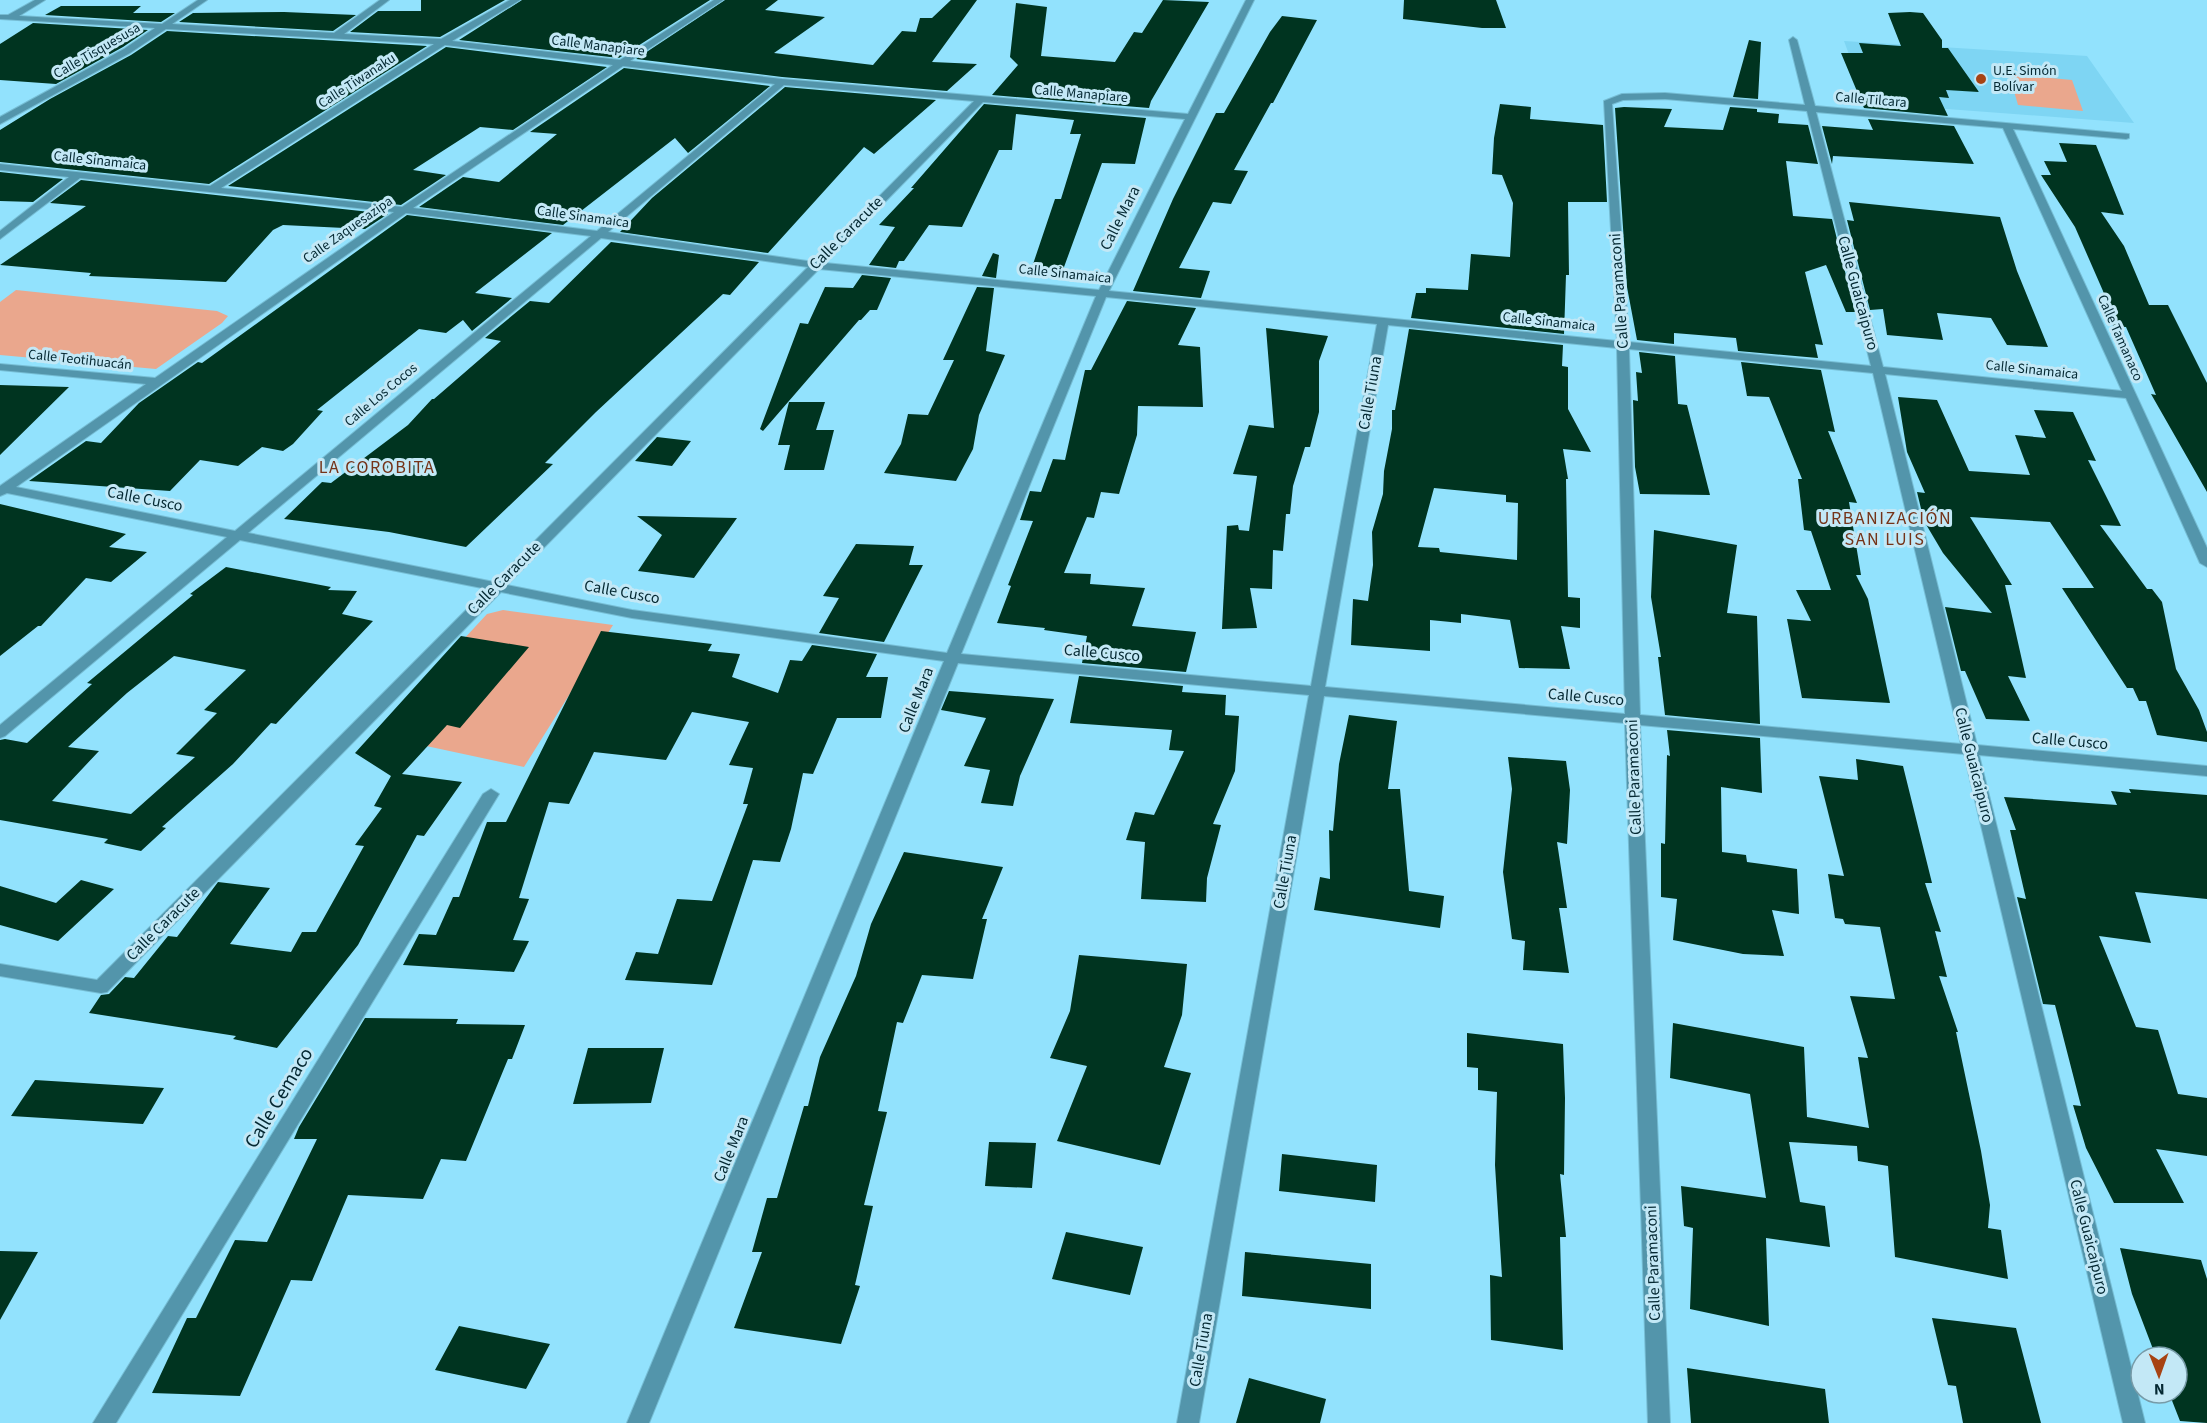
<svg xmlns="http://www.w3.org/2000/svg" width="2207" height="1423" viewBox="0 0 2207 1423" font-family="'Source Sans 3',sans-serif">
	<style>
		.built { fill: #7ed5f3 }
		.green { fill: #eaa78d }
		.building { fill: #003420; fill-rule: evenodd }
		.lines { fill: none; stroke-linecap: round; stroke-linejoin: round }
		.minor-casing { stroke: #76bdd4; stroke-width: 2 }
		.minor { fill: #5395ab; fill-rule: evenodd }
		.poi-dot { fill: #a74313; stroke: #c3e8f6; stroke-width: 2 }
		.labels { text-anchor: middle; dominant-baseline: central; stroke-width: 6; stroke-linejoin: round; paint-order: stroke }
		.far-street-label { font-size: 14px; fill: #042832; stroke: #c3e8f6 }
		.far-poi-label { font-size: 14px; fill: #042832; stroke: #c3e8f6; text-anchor: start }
		.street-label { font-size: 16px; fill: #042832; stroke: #c3e8f6 }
		.neighbourhood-label { font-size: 18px; letter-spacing: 1.5px; fill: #753318; stroke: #c3e8f6 }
		.near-street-label { font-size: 20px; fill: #042832; stroke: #c3e8f6 }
	</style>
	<rect width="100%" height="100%" fill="#92e2fd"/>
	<!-- built -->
	<path class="built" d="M1844,41L2087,56L2134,123L1867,103Z"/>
	<!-- green -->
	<path class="green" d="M2009,74L2072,80L2083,111L2018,105Z
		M16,290L217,311L228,316L222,323L156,369L0,355V302Z
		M503,610L613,625L524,767L375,735L487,614Z"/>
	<!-- building -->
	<path class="building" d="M421,0H505L440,37L350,32L378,11H421Z
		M522,0H710L619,58L459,40Z
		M725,0H778L765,10L825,17L774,53L873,65L902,31L916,32L920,18H932L951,0H977L932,62L977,64L947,91L782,77L636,59Z
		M1163,0L1209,2L1151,101L1149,108L992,95L1018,65L1010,57L1016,3L1047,7L1041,56L1115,62L1134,32L1142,33Z
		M1404,0H1496L1506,28H1482L1403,19Z
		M61,6H141L133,13H175L161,22L45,15Z
		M284,12L356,15L333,31L179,22L193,13Z
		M1910,12L1923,13L1942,40V48H1948L1979,92L1946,90L1949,98L1939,97L1948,116L1864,108L1841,53H1863L1859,43L1901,46L1888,13Z
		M1282,16L1317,20L1273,103H1271L1234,170L1248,171L1231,204L1213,202L1179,268L1210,271L1201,298L1133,291L1173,199L1216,113H1224L1270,32Z
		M33,23L148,30L123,47L56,84L0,80V44Z
		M167,31L427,46L209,184L0,162V130L50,99L131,55Z
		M1749,40L1761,42L1758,99L1733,97Z
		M446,47L607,67L513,130L480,127L413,170L446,175L401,205L228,186Z
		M624,68L770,86L688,153L675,138L563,225L419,207L463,177L499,182L557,134L530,132Z
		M785,87L936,100L874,154L864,147L768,253L620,232L652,198Z
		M984,104L1146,118L1135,164L1102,163L1060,278L1029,276L1055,199H1061L1081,134H1070L1074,120L1016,114L1012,150H999L962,227L929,225L904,261H899L896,268L869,265L895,227L879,225L914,188H911Z
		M1500,104L1531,107L1530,119L1603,125L1607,202H1568L1569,275H1566L1564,334L1411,318L1416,293H1426V288L1468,290L1471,254L1510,257L1513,203L1502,175L1492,174L1494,138Z
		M1624,107L1672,109L1664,127L1723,130L1730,107L1757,109V112L1779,114L1778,123L1808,125L1818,164L1786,161L1793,216L1832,219L1855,312H1846L1826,265L1805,272L1823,345L1815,344L1818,358L1738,351L1736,338L1674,333V344L1637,340L1627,287L1615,108Z
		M1868,119L1954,126L1974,164L1833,156L1832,164L1822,126L1873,130Z
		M2059,143L2096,145L2124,215L2101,212L2124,246L2149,305H2168L2207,383V492L2151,394L2156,395L2126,327L2113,326L2103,291L2075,227L2041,175H2051L2044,161L2067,162Z
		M0,172L63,179L33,202L0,201Z
		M81,180L388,214L365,229L283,225L273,230L226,282L89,276L91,273L0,265L86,206L50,203Z
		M1849,202L2000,217L2017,271L2048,347L2007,345L1991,318L1937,313L1943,340L1887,335L1883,309L1870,310L1847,220L1854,221Z
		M407,215L552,233L475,293L512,298L472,331L463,320L446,333L419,329L317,410L323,411L293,444L283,451L262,447L238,466L200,460L170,491L29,481L86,441L101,443L139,403L198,362L202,363Z
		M611,242L759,262L730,295L723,294L596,412L545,463L553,464L466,547L389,532L284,519L322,482L331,483L408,425L432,399H434L501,341L485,338L530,301L549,303Z
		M993,253L999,255L996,278L982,276Z
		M862,275L891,278L877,310H870L861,320H859L763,431L760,429L800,323L808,324L825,287L853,288Z
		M977,287L994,288L986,351L1005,355L979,415L973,449L956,481L884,473L901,444L908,414L928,415L954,360H943Z
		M1127,301L1196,308L1178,345L1200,347L1203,407L1138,406L1137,435L1119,494L1101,492L1094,518L1087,517L1064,573L1091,574L1090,584L1145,588L1132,626L1196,632L1186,672L1082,663L1087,636L1044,630L1045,628L997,623L1011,586L1008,585L1033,521L1020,520L1030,491L1041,492L1053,459L1065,460L1085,370H1091Z
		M1266,328L1328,336L1319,361V412L1310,447H1305L1293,486L1290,514H1286L1283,551L1273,550L1272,589L1250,588L1257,628L1222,629L1227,526L1238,525L1239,530L1249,531L1257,476L1233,474L1249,425L1274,428Z
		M1409,329L1563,345L1562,366L1568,367V409L1591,452L1563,449L1568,479H1566L1568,597L1580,598V628L1561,626L1570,669L1519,668L1510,620L1461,614V623L1430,620V651L1351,645L1353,599L1368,601L1373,565L1372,532L1383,494L1384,471L1392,429V410H1395ZM1434,488L1506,495V502L1518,503L1517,560L1440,552L1439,548L1418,547Z
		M1639,352L1675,356L1678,404L1687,405L1710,495L1640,494L1635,467L1633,400L1638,401L1636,372L1642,373Z
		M1741,362L1821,370L1835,432L1828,431L1857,503L1849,502L1861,575H1856L1868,599L1890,703L1802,698L1787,619L1811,621L1796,590H1831L1811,531L1804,530L1798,479H1802L1769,397L1747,396Z
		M0,385L69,387L0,455Z
		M1898,397L1937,400L1969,471L2030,475L2015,435L2046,438L2034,410L2073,412L2096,461L2088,460L2121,526L2100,525L2147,589H2152L2162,602L2176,669L2199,710L2207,732V742L2157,735L2146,701H2139L2133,688H2127L2062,588H2094L2050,522L1970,517L2012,585H2005L2026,678L2008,676L2030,721L1986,719L1965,671H1961L1945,607L1992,613L1943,553L1924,521L1917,492L1925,493L1907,452Z
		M789,402H825L816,430H834L824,470H784L790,445H778Z
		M657,437L691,441L672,466L635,461Z
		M0,504L126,534L109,547L147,552L111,582L86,578L41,626H38L0,656Z
		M637,516L737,518L694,578L638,571L662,535Z
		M1654,530L1737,545L1727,613L1757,616L1760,724L1665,715L1658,657H1661L1651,597Z
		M856,544L914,546L909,565H923L884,642L819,633L839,598L823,596Z
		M226,567L331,587L328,590L357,591L342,614L373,621L276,724L271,723L233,764L162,827L166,828L141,851L104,843L108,839L0,820V740L5,739L27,743L92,684L87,683L193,595L190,594ZM174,656L246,670L204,710L217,713L176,754L195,757L131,814L52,801L99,751L68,747L127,693Z
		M601,631L712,644L708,651L740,654L732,677L778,693L790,660L802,661L812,645L877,654L866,677H888L881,718H837L813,774L803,773L791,829L780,862L753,860L712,985L625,980L636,952L658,954L677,899L712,901L748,804H743L753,768L729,765L749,722L692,712L666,760L594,752L569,804L549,802L519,898L529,899L513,940L529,941L514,972L403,965L419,934L436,935L453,897H459L487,822H506Z
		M461,636L529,647L460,728L447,725L402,774L462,782L424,836L417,835L358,945L277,1048L233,1039L236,1036L89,1013L101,995L109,994L125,977L134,978L168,936L177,937L218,882L270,888L230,944L291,952L302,932H316L364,846L355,845L382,808L374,806L391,776L355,753Z
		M1079,676L1183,686L1182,692L1226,695L1225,715L1239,716L1235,771L1213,824L1221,825L1207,878L1206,902L1141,899L1145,842L1126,840L1135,812L1154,815L1184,751L1169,750L1172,730L1070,723Z
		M949,691L1054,699L1020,776L1013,806L981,803L990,770L964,766L986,718L941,710Z
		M1349,715L1397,721L1388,789H1400L1409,891L1444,896L1440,928L1314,910L1320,877L1330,879L1329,830L1333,831L1339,764Z
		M1667,730L1760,738L1762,793L1721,787L1722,852L1746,855L1747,862L1797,869L1799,914L1772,910L1784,956L1743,954L1673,940L1677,899L1661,897V843L1665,844L1667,755L1670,756Z
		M1508,757L1566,761L1570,790L1567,844L1557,842L1567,908H1559L1569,973L1523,970L1525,941L1512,939L1503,872L1512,789Z
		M1856,759L1903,766L1932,883H1925L1941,932L1935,931L1947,977L1939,976L1958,1032H1956L1981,1151L1990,1205L1988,1228L2001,1230L2008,1279L1895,1257L1888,1166L1858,1161L1857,1146L1789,1142L1800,1202L1825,1206L1830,1247L1766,1238L1769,1326L1690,1309L1693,1228L1684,1226L1681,1186L1766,1198L1750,1094L1670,1078L1673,1023L1804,1047L1807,1117L1869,1128L1858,1057L1868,1058L1850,996L1895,999L1880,927L1845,924L1843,919L1835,918L1828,874L1844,876L1819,776L1858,780Z
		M2129,789L2207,795V899L2135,892L2151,943L2099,936L2136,1027L2158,1030L2178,1094L2207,1098V1156L2156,1149L2184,1203H2114L2086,1148L2073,1105L2081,1106L2055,1005L2043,1004L2017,897L2026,899L2010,830H2016L2004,797L2117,805L2111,791L2131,793Z
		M904,852L1003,867L982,919H987L973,979L922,975L903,1023L897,1022L878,1111L887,1112L864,1205L873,1206L855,1285L860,1286L841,1344L734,1328L762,1252H752L767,1198H777L804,1106H808L820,1057L856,976L871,924Z
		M81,880L114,889L58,941L0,925V886L56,903Z
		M1079,955L1187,964L1182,1015L1164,1067L1191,1073L1160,1165L1057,1141L1087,1066L1050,1058L1070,1011Z
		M365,1018L458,1019L456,1024L525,1025L512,1059H508L466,1161L441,1159L423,1199L348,1195L312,1281L291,1280L240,1396L152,1393L187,1318H196L235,1240L267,1242L317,1139H294L299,1127Z
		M1467,1033L1563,1044L1565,1098L1564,1175L1560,1174L1566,1237H1560L1563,1350L1491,1340L1490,1275L1502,1277L1495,1165L1497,1092L1478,1090V1068L1467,1067Z
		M588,1048H664L651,1103L573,1104Z
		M35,1080L164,1088L143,1124L11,1116Z
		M989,1142L1036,1143L1032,1188L985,1186Z
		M1282,1154L1377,1165L1375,1202L1279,1191Z
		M1066,1232L1143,1247L1130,1295L1052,1279Z
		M2120,1248L2201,1260L2207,1279V1423L2180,1421L2169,1393H2177V1357H2156L2132,1294Z
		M0,1251L38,1252L0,1320Z
		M1245,1252L1371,1264V1309L1242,1296Z
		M1932,1318L2016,1328L2041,1423H1963L1956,1386L1948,1385Z
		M459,1326L550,1344L526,1389L435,1370Z
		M1687,1368L1825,1389L1829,1423H1691Z
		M1249,1378L1326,1399L1320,1423H1236Z"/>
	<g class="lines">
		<defs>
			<path id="minor" d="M35,0H45L19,16L162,24L198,0H207L172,24L334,33L380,0H389L344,34L441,39L510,0H520L452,41L620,60L714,0H723L630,61L782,79L1188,114L1246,0H1254L1109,291L1617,341L1604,101L1622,94L1665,93L1805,105L1789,40L1793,37L1797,40L1815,106L2129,134V138L2126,139L2013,129L2207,548V567L2200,563L2126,398L1885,374L1977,745L2207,766V776L1979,755L2145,1423H2123L1964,754L1640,725L1670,1423H1648L1625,723L1324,696L1199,1423H1177L1309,695L958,663L649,1423H627L944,661L632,618L501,592L107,992L101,993L0,976V964L97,980L487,589L240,540L5,736L0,738V725L227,537L7,493L0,496V486L146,384L0,370V364L155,378L394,212L80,178L0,239V231L69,177L0,170V164L210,186L434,44L166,29L130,53L0,124V117L124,49L155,28L0,19V15H8ZM445,45L613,65L402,207L221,188ZM623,66L775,84L597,231L413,208ZM784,85L974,101L814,262L608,232ZM1665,99L1807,111L1871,366L1629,342L1612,104L1623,100ZM983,102L1185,119L1099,290L825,263ZM1816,112L2003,128L2122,391L1883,367ZM406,213L591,236L235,531L16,487ZM601,238L808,267L494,582L248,533ZM819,269L1096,296L947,653L632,610L507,585ZM1106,297L1377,324L1311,686L961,654ZM1388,325L1617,348L1625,714L1325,687ZM1629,349L1873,373L1961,744L1640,715Z
				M491,789L499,794L116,1423H93L483,794Z"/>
		</defs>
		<!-- minor casing -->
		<use href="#minor" class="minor-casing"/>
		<!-- minor -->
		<use href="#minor" class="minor"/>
	</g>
	<!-- markers -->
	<circle class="poi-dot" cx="1981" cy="79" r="6"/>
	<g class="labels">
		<!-- far-street labels -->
		<g class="far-street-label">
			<text transform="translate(598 46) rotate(7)">Calle Manapiare</text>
			<text transform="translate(97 51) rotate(-30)">Calle Tisquesusa</text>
			<text transform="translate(357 81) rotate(-33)">Calle Tiwanaku</text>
			<text transform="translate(1081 94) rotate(5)">Calle Manapiare</text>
			<text transform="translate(1871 100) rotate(5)">Calle Tilcara</text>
			<text transform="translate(100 161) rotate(6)">Calle Sinamaica</text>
			<text transform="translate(583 217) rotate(8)">Calle Sinamaica</text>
			<text transform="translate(348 230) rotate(-35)">Calle Zaquesazipa</text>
			<text transform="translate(1065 274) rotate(6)">Calle Sinamaica</text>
			<text transform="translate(1549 322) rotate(6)">Calle Sinamaica</text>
			<text transform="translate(2120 338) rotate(66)">Calle Tamanaco</text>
			<text transform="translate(80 360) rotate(6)">Calle Teotihuacán</text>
			<text transform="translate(2032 370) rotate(6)">Calle Sinamaica</text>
			<text transform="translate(381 395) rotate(-40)">Calle Los Cocos</text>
		</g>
		<!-- far-poi labels -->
		<g class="far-poi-label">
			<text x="1993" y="71">U.E. Simón<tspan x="1993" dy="16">Bolívar</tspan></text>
		</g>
		<!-- street labels -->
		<g class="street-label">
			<text transform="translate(1120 218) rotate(-63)">Calle Mara</text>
			<text transform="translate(846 233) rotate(-45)">Calle Caracute</text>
			<text transform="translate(1619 291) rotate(-94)">Calle Paramaconi</text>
			<text transform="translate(1858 293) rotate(75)">Calle Guaicaipuro</text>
			<text transform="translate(1370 393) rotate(-80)">Calle Tiuna</text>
			<text transform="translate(145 499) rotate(11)">Calle Cusco</text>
			<text transform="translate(504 578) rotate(-45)">Calle Caracute</text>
			<text transform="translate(622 592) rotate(10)">Calle Cusco</text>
			<text transform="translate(1102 653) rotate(5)">Calle Cusco</text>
			<text transform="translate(1586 697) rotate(5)">Calle Cusco</text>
			<text transform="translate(916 700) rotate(-68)">Calle Mara</text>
			<text transform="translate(2070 741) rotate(5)">Calle Cusco</text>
			<text transform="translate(1974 765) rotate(76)">Calle Guaicaipuro</text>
			<text transform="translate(1634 777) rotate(-92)">Calle Paramaconi</text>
			<text transform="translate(1285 872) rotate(-80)">Calle Tiuna</text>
			<text transform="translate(163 924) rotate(-45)">Calle Caracute</text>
			<text transform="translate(731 1149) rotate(-68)">Calle Mara</text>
			<text transform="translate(2089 1237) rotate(76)">Calle Guaicaipuro</text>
			<text transform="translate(1653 1263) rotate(-92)">Calle Paramaconi</text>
			<text transform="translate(1201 1350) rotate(-80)">Calle Tiuna</text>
		</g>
		<!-- neighbourhood labels -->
		<g class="neighbourhood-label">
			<text x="377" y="467">LA COROBITA</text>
			<text x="1885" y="518">URBANIZACIÓN<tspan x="1885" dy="21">SAN LUIS</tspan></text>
		</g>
		<!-- near-street labels -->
		<g class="near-street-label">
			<text transform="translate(279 1098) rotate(-59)">Calle Cemaco</text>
		</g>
	</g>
	<!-- north arrow -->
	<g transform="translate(2159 1375) rotate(179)"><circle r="28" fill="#c3e8f6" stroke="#779ba8" stroke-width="1.5"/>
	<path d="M0-4.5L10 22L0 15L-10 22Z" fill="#a74313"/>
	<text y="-9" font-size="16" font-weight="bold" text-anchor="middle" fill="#042832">N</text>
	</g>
</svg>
